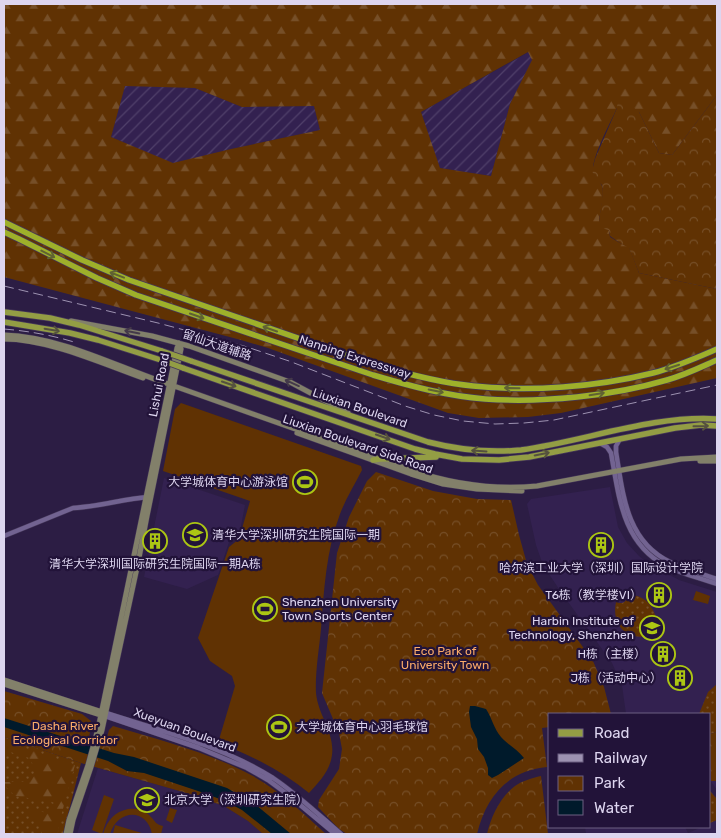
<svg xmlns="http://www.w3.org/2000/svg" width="721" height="838" viewBox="0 0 721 838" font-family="Rubik,'Noto Sans SC',sans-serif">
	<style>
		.built { fill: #332150 }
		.industrial { fill: url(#industrial-furrows) }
		.grass { fill: url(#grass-dots) }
		.forest { fill: url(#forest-firs); fill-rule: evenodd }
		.park { fill: url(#park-crowns) }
		.pitch { fill: #603203 }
		.water { fill: #001a2b }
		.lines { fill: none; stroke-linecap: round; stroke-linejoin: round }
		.tertiary-casing { stroke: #453759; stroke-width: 5.5 }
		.secondary-casing { stroke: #453759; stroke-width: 6 }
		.primary-casing { stroke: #453759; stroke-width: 7 }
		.trunk-casing { stroke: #453759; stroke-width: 7 }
		.tertiary { stroke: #726391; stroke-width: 4.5 }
		.secondary { stroke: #82806a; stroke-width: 5 }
		.primary { stroke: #939d44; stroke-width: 5.5 }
		.trunk { stroke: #9eb02a; stroke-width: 5.5 }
		.rail { stroke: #9d92b1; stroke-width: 1; stroke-dasharray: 10 5; stroke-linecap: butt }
		.primary-bridge-casing { stroke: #453759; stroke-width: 7; stroke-linecap: butt }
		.primary-bridge { stroke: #939d44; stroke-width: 5.5 }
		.oneway { stroke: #606232 }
		.oneway2 { stroke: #55513e }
		.oneway3 { stroke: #44394a }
		.labels { text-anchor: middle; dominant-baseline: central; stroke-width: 4.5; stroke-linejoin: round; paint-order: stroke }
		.street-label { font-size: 12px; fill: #ddd5ef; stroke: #221339 }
		.poi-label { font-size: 12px; fill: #ddd5ef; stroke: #221339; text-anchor: end }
		.park-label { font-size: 12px; fill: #fbab69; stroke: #221339 }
	</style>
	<defs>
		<pattern id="industrial-furrows" width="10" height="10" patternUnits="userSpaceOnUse" patternTransform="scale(1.25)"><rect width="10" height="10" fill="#332150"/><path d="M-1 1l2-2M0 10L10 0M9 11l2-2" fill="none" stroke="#50406a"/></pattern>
		<pattern id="grass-dots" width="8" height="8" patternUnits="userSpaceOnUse" patternTransform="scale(1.25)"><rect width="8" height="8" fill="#603203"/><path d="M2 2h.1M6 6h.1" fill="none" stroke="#764f28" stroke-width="1.8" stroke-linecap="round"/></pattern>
		<pattern id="forest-firs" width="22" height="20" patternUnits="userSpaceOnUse" patternTransform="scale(1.25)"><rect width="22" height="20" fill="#603203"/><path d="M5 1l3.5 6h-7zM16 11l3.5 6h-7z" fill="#764f28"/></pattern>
		<pattern id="park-crowns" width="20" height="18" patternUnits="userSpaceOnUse" patternTransform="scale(1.25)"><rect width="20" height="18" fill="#603203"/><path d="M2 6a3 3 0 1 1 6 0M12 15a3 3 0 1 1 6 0" fill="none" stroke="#764f28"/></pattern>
	</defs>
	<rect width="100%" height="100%" fill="#2c1d44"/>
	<!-- built -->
	<path class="built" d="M164,478L245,505L240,531L235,539L229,542L218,575L187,589L144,577Z
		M610,487L618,527L627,543L639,556L649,564L679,580L717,592V790L710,780V714H626L622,685L612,663L561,592L543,565L536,545L527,504L531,499Z
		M98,768L190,794L224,806L248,821L263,834H77Z
		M717,820V834H586L585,827H685L688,833L702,827H710V823Z"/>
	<!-- industrial -->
	<path class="industrial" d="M529,52L533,60L510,104L491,176L439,168L421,112Z
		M125,85L195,88L242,107L314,106L320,130L231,149L173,164L111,137Z"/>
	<!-- grass -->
	<path class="grass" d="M627,594C638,595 648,599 653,610C671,647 607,647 616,602C623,605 628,601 627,594Z
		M717,684V732L710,734V714H699L708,692Z
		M4,737L81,763L63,834H4Z
		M710,791L717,799V820L710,823Z"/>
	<!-- forest -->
	<path class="forest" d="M4,4H717V95L672,155L659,153L639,112L617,108C611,121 592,157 593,170C593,177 600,180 602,186C605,192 600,213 599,221L609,231L610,237L620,243L629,247L639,273L717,289V378L561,413L528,417L479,418L448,413L268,348L241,340L4,277ZM528,52L532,60L510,104L491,176L440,168L421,112ZM125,86L195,88L242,107L314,106L320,130L231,149L173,163L111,137Z
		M717,732V781H711L710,734Z
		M4,741L75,765L61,816L58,832L53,834L42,833L38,823L31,818V809L47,813L56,809V804L48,800L47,801L15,796L4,785V782H30L34,776L36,770L29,758L4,750Z"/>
	<!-- park -->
	<path class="park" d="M618,95L639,112L659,153L672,155L717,95V289L639,273L629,248L620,243L610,236L609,231L601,227L599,221L603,191L602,185L596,179L592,171L595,159L617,108Z
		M376,472L433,491L477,499L511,500L519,535L527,564L538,585L593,661L604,687L611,714H550V727L542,728L547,767C507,771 486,797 477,834H347L339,829L318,807L319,800L339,769L342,749L339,733L322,693L337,553L349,517L367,481Z
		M4,691L82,714L91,721V727L89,737L106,741L109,730L113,726C159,740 208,752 251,775C279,790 303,813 326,834H263L248,821L224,806L190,794L81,763L4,737Z
		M541,776L548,834H487C491,817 500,797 515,786C522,781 532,778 541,776Z"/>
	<!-- pitch -->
	<path class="pitch" d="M181,403L361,466L362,470C355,484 346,498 340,514C326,551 324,590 321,629C319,650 315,672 316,693C318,715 335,733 332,755C330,771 319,782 309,793C282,771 251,755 218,743L235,686L232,676L210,661L198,638L229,547L239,539L250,501L163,471L175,409Z
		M696,591L710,596L708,604L693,600Z
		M104,795L114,799L102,834L92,830Z
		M170,808L177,810L172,823L166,820Z
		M128,809C137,808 145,810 151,817C156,822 155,824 163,826L161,834H152C147,808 118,809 110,834H103C107,821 114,812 128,809Z
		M115,825L145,834H113Z"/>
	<!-- water -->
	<path class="water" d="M470,706H475L486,709C492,718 494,729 501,737C508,745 517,749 524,758L498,775L492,778L488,775V768L484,757L478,749L477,739L471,727L469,712Z
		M4,718L114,753L134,757L227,788L256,805L291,834H272L242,810L225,801L204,793L144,773L127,771L108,761L4,727Z"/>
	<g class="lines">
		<defs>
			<path id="tertiary" d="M620,439L616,446V452C623,494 626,541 670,562C685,569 702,574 717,579
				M600,443L607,447L611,453C619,496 622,543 666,566C682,574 700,578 717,584
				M4,536L73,508C98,507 123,499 148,497
				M106,713C162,731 222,746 273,778C297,794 319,815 341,834
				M105,716L199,748L247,768L268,780L287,794L335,834"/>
			<path id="secondary" d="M71,321L152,336L189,346L290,382L348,413
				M4,335C59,337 109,363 160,381C243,411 327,440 411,470C452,484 494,490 537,486L681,459L717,457
				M4,339C48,339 101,363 143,378
				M297,433L411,474L443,484L477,489L522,491
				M700,461H717
				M4,680L105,713
				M4,684L104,716
				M66,834L69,820L88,765L98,729L177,348L179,343
				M70,834L73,820L91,767L102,730L138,563L147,516L181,349L179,343"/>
			<path id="primary" d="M4,312L50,318L79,325L162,351
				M4,322L70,333L98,340L164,361
				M191,361L428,442C459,450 489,453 521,450C586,441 652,415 717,419
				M183,368L415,449L435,454L462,459L499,460L529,457L675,428L701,425L717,426
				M373,460L380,459L436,457"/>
			<path id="trunk" d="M4,222L82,260L129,280L376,365C407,374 440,383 473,386C531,392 596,387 653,373C676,367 696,358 717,349
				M4,232L19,239L97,278L136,295L373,375C410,386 447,396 485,399C543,403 612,396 667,380C685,375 701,367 717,360"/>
		</defs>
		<!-- tertiary casing -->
		<use href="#tertiary" class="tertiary-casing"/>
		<!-- secondary casing -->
		<use href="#secondary" class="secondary-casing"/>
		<!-- primary casing -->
		<use href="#primary" class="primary-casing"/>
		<!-- trunk casing -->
		<use href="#trunk" class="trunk-casing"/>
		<!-- tertiary -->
		<use href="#tertiary" class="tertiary"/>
		<!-- secondary -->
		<use href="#secondary" class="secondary"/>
		<!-- primary -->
		<use href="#primary" class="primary"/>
		<!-- trunk -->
		<use href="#trunk" class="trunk"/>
		<!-- rail -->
		<path class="rail" d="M4,286L158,323L244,346L289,361L405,406L434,415L463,421L495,424L524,423L554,420L717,385
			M4,329C28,331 51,335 74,342"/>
		<defs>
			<path id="primary-bridge" d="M162,351L191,361
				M164,361L183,368"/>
		</defs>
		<!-- primary-bridge casing -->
		<use href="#primary-bridge" class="primary-bridge-casing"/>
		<!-- primary-bridge -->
		<use href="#primary-bridge" class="primary-bridge"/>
	</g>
	<!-- one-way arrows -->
	<defs><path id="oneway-shaft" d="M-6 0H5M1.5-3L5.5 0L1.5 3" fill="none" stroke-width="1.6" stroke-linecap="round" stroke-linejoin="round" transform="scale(1.25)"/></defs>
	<g class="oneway">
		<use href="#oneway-shaft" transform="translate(48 254) rotate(27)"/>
		<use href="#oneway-shaft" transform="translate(117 275) rotate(-159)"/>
		<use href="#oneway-shaft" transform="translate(197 316) rotate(19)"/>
		<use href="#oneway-shaft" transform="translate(270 329) rotate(-161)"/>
		<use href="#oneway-shaft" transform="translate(672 367) rotate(162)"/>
		<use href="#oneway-shaft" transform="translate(512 388) rotate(-179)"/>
		<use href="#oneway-shaft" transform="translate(436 391) rotate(12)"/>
		<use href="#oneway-shaft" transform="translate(597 394) rotate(-9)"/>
	</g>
	<g class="oneway2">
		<use href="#oneway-shaft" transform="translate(52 330) rotate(10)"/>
		<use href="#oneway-shaft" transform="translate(229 384) rotate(19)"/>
		<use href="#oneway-shaft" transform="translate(701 426) rotate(-1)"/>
		<use href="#oneway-shaft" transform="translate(383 437) rotate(19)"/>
		<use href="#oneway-shaft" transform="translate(479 451) rotate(-176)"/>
		<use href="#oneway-shaft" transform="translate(542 454) rotate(-11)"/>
	</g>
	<g class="oneway3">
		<use href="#oneway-shaft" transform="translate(132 332) rotate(-169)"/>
		<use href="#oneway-shaft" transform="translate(292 383) rotate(-156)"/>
	</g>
	<!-- icons -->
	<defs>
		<symbol id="stadium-ring" viewBox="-11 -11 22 22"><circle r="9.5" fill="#221339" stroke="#acc613" stroke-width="1.5"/><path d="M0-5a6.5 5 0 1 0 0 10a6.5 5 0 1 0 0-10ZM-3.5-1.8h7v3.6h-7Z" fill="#acc613"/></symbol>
		<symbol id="school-ring" viewBox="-11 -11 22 22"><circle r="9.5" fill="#221339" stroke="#acc613" stroke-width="1.5"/><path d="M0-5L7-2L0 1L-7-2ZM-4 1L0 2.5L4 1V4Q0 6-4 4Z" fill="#acc613"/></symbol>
		<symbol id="building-ring" viewBox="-11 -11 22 22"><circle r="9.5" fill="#221339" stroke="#acc613" stroke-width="1.5"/><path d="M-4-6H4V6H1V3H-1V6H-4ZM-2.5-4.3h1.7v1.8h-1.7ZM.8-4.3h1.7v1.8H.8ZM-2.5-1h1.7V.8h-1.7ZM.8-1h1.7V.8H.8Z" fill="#acc613"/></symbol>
		<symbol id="university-ring" viewBox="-11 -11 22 22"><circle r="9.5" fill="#221339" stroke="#acc613" stroke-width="1.5"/><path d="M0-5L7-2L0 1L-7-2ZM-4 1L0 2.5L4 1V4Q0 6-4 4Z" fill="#acc613"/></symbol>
	</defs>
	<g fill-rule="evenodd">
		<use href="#stadium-ring" x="291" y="468" width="28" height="28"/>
		<use href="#school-ring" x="181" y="521" width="28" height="28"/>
		<use href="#building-ring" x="141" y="527" width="28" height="28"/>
		<use href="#building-ring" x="587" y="531" width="28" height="28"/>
		<use href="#building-ring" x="645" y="581" width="28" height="28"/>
		<use href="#stadium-ring" x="251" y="595" width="28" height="28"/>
		<use href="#university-ring" x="638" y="614" width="28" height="28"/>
		<use href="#building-ring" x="649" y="640" width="28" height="28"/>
		<use href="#building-ring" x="666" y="664" width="28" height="28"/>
		<use href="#stadium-ring" x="265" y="713" width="28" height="28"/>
		<use href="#university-ring" x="133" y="786" width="28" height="28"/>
	</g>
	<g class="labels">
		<!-- street labels -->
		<g class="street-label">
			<text transform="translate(217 345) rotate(19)">留仙大道辅路</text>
			<text transform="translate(355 357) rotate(18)">Nanping Expressway</text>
			<text transform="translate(159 385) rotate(-79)">Lishui Road</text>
			<text transform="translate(360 408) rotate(19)">Liuxian Boulevard</text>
			<text transform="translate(358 444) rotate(19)">Liuxian Boulevard Side Road</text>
			<text transform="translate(185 730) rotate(20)">Xueyuan Boulevard</text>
		</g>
		<!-- poi labels -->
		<g class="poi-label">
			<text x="288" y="482">大学城体育中心游泳馆</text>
			<text x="212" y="535" text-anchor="start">清华大学深圳研究生院国际一期</text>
			<text x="155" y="564" text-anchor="middle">清华大学深圳国际研究生院国际一期A栋</text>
			<text x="601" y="568" text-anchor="middle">哈尔滨工业大学（深圳）国际设计学院</text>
			<text x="642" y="595">T6栋（教学楼VI）</text>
			<text x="282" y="602" text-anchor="start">Shenzhen University<tspan x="282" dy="14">Town Sports Center</tspan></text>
			<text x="634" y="621">Harbin Institute of<tspan x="634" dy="14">Technology, Shenzhen</tspan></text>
			<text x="646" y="654">H栋（主楼）</text>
			<text x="662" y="678">J栋（活动中心）</text>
			<text x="296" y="727" text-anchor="start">大学城体育中心羽毛球馆</text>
			<text x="164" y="800" text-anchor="start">北京大学（深圳研究生院）</text>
		</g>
		<!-- park labels -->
		<g class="park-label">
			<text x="445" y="651">Eco Park of<tspan x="445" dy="14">University Town</tspan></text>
			<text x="65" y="726">Dasha River<tspan x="65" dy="14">Ecological Corridor</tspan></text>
		</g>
	</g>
	<!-- border -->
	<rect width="721" height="838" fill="none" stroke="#ddd5ef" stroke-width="10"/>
	<!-- legend -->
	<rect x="548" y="713" width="162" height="115" fill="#221339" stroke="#6d6182"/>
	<rect x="558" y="729" width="25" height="8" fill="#939d44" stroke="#6d6182"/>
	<text x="594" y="738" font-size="15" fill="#ddd5ef">Road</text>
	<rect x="558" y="754" width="25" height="8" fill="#9d92b1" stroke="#6d6182"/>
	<text x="594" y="763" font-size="15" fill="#ddd5ef">Railway</text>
	<rect x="558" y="776" width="25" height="15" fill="url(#park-crowns)" stroke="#6d6182"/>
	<text x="594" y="788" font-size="15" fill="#ddd5ef">Park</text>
	<rect x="558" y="800" width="25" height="15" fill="#001a2b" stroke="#6d6182"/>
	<text x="594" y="813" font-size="15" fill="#ddd5ef">Water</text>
</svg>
